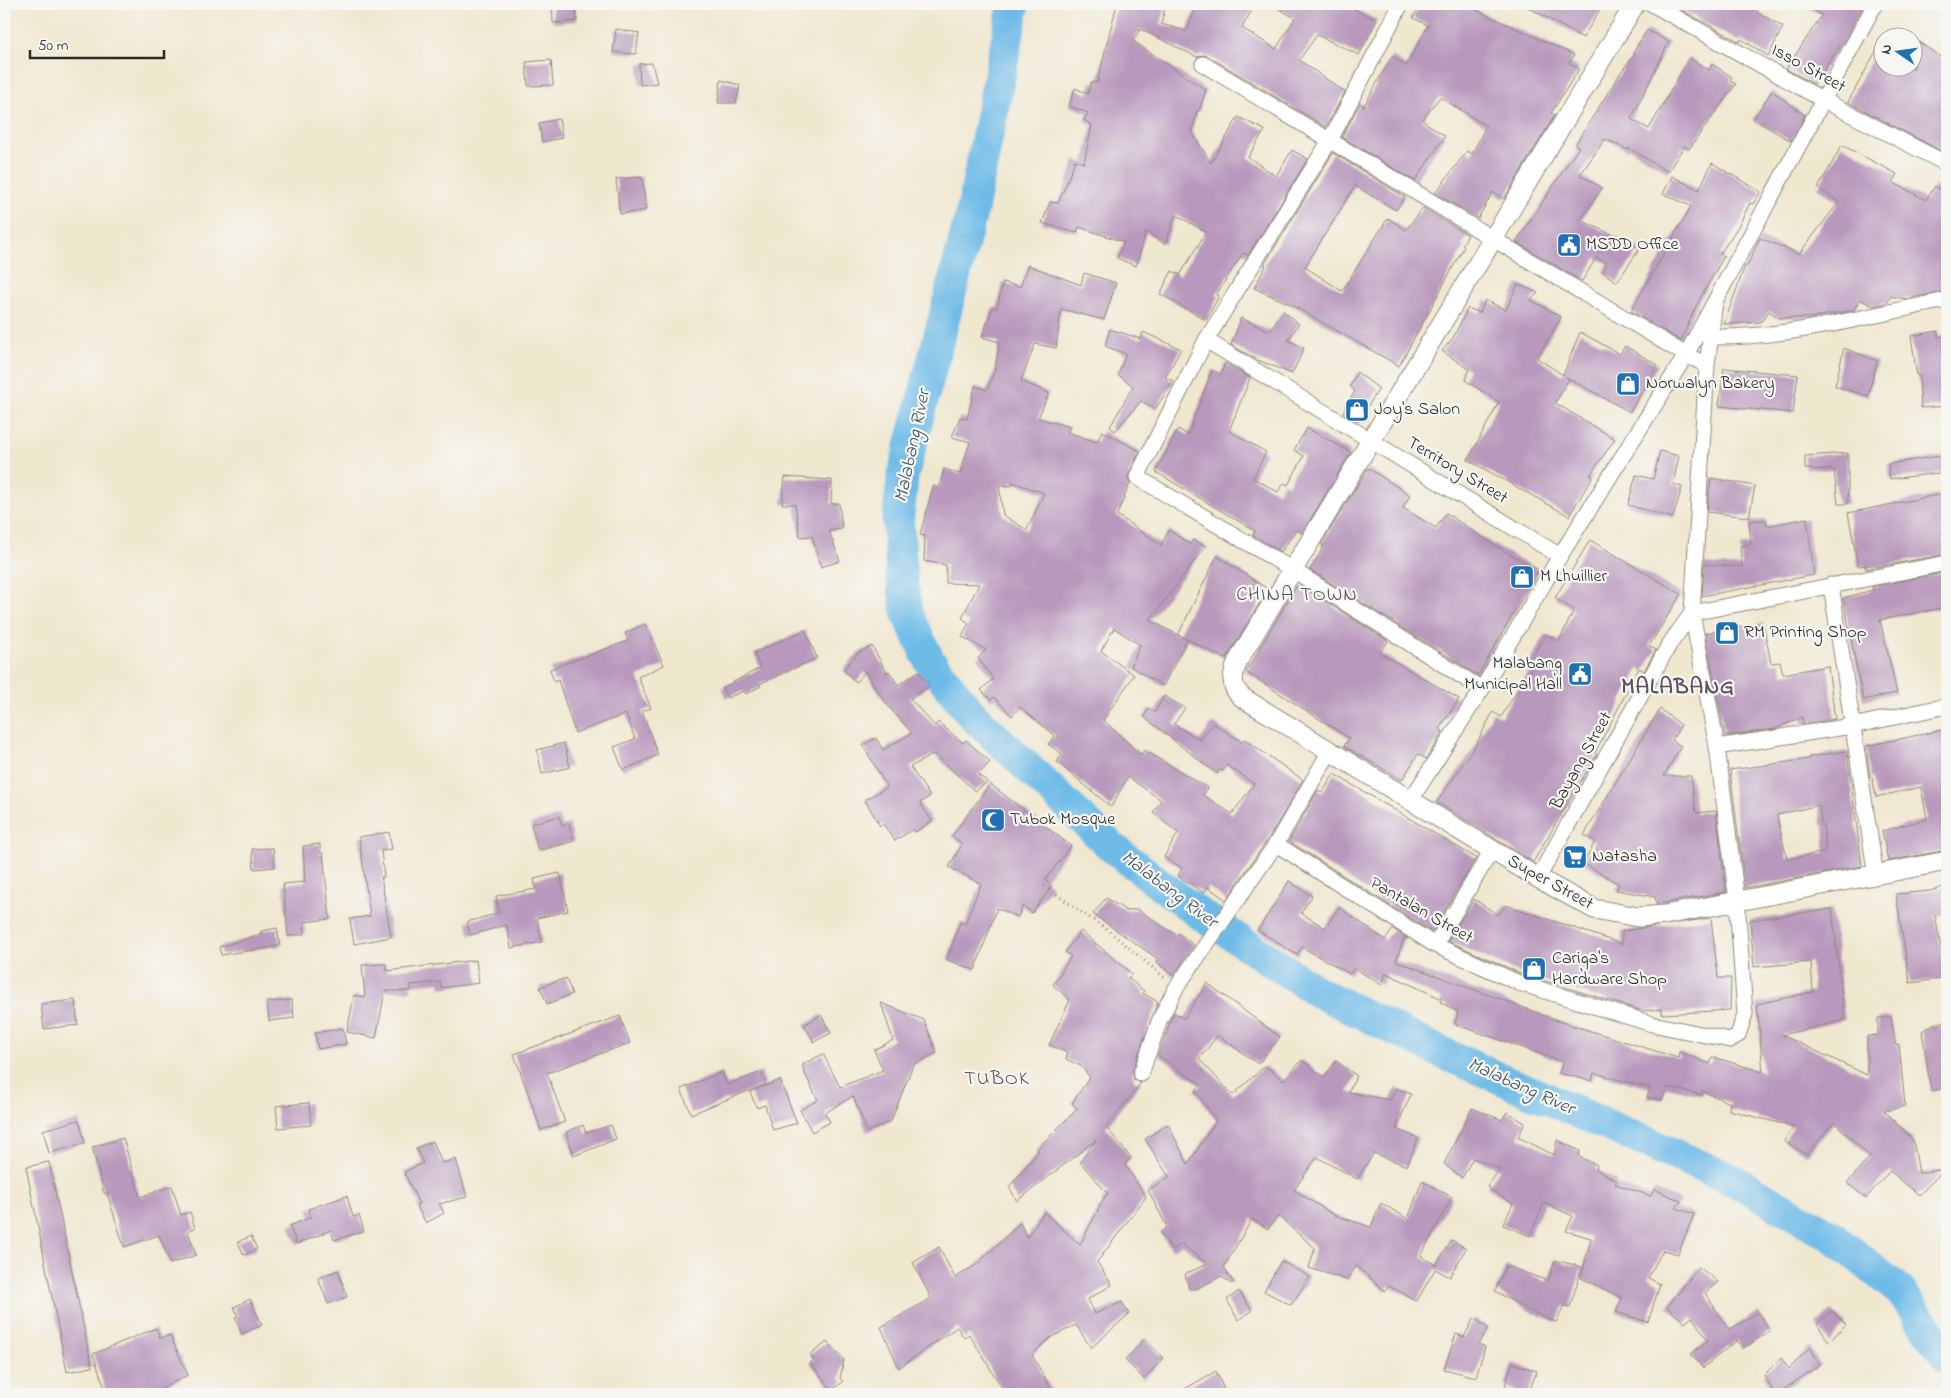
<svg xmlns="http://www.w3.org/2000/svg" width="1951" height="1398" viewBox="0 0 1951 1398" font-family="'Indie Flower',sans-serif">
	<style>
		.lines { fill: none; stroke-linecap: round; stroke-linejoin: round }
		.river { stroke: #6ebbe8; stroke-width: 32 }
		.building { fill: #b898bc; fill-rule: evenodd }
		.minor-casing { stroke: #8e897d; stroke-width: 17 }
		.tertiary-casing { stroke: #8e897d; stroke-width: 21 }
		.path { stroke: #8e897d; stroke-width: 3; stroke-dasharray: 1 4; stroke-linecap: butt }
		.minor { stroke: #fff; stroke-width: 15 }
		.tertiary { stroke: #fff; stroke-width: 19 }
		.labels { text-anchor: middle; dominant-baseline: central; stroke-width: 4.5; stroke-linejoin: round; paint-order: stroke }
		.street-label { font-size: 18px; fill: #2b2b2b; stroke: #f6f6f2 }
		.poi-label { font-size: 18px; fill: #2b2b2b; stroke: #f6f6f2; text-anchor: start }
		.water-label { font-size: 19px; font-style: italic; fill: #3f5664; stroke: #f6f6f2 }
		.quarter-label { font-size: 20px; letter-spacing: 1px; fill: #5c515e; stroke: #f6f6f2 }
		.district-label { font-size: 22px; font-weight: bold; letter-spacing: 1px; fill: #5c515e; stroke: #f6f6f2 }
	</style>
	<rect width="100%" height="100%" fill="#f6f6f2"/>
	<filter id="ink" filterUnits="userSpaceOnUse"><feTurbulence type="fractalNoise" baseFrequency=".02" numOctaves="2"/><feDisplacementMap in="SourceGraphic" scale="10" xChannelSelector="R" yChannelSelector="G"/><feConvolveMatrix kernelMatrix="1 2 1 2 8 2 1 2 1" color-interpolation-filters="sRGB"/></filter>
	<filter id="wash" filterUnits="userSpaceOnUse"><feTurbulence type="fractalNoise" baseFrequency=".0096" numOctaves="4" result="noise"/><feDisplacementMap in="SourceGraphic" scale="20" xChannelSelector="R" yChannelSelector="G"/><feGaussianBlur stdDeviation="1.12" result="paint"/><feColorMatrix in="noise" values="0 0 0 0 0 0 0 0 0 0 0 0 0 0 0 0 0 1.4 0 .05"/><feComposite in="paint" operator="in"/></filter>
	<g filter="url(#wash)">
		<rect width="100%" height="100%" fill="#f0e7cf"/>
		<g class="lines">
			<!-- river -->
			<path class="river" d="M1014,4L973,207L903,475L898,521L902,581L908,615L930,662L973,716L1113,848L1194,910L1318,992L1438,1051L1737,1182L1832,1236L1901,1292L1947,1357"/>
		</g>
		<g id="blocks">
			<!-- building -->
			<path class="building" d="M552,4H575L577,21L553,23Z
				M1117,4H1166L1161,24L1187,31L1197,4H1255L1242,28L1276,49L1295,18L1271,4H1344L1377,20L1359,55L1317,35L1299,60L1345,92L1326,127L1208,56L1203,55L1197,57L1140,29L1133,41L1206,90L1199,111H1197L1192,132L1211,163L1238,117L1265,130L1248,157L1276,176L1292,150L1308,159L1248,255L1243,253L1216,295L1219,296L1206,320L1160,294L1172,271L1180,275L1206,232L1176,215L1165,244L1146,232L1136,266L1117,258L1124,242L1079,227L1077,233L1042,223L1050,202L1058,203L1066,185L1075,160L1084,163L1092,125L1084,120L1088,113L1069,106L1075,88L1088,94L1091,82L1097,83Z
				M1420,4H1480L1476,10L1574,55L1569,63L1579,69L1551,113L1555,115L1504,199L1493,192L1478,218L1435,193L1467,151L1472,154L1486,126L1440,97L1422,120L1445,136L1415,181L1342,137L1360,103L1364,106L1392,56L1406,66L1428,25L1413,18Z
				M1522,4H1603L1583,38Z
				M1671,4H1761L1757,12L1783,27L1768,56L1741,39L1740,42Z
				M1801,4H1850L1862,8L1844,41L1814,84L1786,69L1822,15Z
				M616,29L639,33L636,54L613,52Z
				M1647,30L1669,42L1631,119L1649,129L1689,58L1709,70L1712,64L1732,77L1730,81L1736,84L1689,149L1684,146L1668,172L1629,148L1628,150L1605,139L1580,175L1602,188L1581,220L1640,248L1617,282L1603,272L1607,263L1596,258L1582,281L1516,242L1579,147L1575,145L1621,72L1635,54L1633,53Z
				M1884,37V68H1914V39L1947,61V154L1848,102Z
				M551,60L553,85L528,86L526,62Z
				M652,63L657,83L640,85L639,64Z
				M721,80L740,85L736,103H718Z
				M1772,91L1805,115L1791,141L1753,119Z
				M559,119L562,138L542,142L539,123Z
				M1842,145L1897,174L1892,182L1926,200L1935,186L1947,194V291L1904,299L1891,296L1887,303L1873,306L1860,299L1854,310L1808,318H1779L1769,311L1761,322L1724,324L1745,266H1747L1760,238L1799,254L1839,202L1818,188Z
				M1333,153L1405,197L1396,210L1355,186L1305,267L1342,291L1388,218L1406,230L1423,208L1468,235L1462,245L1464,247L1399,366L1288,303L1254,288L1266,266L1264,265Z
				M1712,163L1761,192L1753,204L1750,203L1739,225L1720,254L1724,256L1696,306L1681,341L1631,311L1691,206L1663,194L1672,176L1699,190Z
				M642,177L646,210L620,214L616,179Z
				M1028,265L1081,285L1084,273L1116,283L1104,320L1061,309L1056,348L1035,344L1021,381L1049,393L1038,418L1070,427L1067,432L1097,442L1102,431L1140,451L1129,473L1128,478L1130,483L1117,515L1161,545L1169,530L1190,544L1193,540L1206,546L1150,620L1187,640L1163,686L1131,667L1140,645L1114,628L1101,651L1134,675L1103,720L1141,755L1144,750L1208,788L1203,795L1232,814L1254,784L1227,765L1222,771L1219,770L1217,774L1144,717L1149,708L1155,712L1164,696L1185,708L1174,724L1200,740L1213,723L1242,742L1244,739L1303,780L1268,839L1226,900L1208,887L1204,893L1178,876L1182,868L1164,857L1178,833L1153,813L1161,800L1128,777L1111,807L1057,762L1062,754L1048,744L1055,736L1020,707L1012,716L994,697L991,700L981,690L993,679L978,658L986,650L962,637L969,623L962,618L979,584L946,583V565L924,561L925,536L920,535L933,486L939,488L944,469L960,474L970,442L952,437L960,417L967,419L975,386L987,390L995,369L999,342L982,337L993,307L997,308L1003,282L1020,287ZM1012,482L1044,493L1027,530L1003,515L999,485L1012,486Z
				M1518,284L1538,293L1531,300L1561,317L1537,358L1563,375L1580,332L1620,354L1625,346L1658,365L1630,412L1566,377L1569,379L1555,403L1615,439L1590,475L1593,476L1569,516L1468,460L1499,402L1465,380L1469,369L1442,351L1453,338L1468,308L1480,313L1485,300L1506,310Z
				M1283,311L1299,324L1288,340L1304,348L1292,374L1258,360L1231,345L1241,318L1270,331Z
				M1110,329L1141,339L1143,332L1181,349L1165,378L1174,381L1155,409L1141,401L1115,431L1110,427L1133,386L1118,375L1126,354L1105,346Z
				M1938,331V337L1947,335V406L1921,408L1919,376H1917L1911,336Z
				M1844,348L1877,361L1868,396L1835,386Z
				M1225,363L1250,378L1229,431L1266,452L1253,478L1278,492L1284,483L1288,485L1304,456L1294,450L1307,428L1351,452L1302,533L1296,530L1281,552L1253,535L1255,531L1156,472L1178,429L1188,435L1212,370L1221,374Z
				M1724,368L1798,375L1793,413L1719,406Z
				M1357,372L1379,389L1358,421L1343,412L1355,391L1350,386Z
				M1660,451L1679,456L1673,484L1682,487L1673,518L1628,505L1636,475L1653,479Z
				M1848,453V504H1838L1834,470L1805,469V456Z
				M1947,455V472L1890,479L1888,464Z
				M1368,468L1410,495L1403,508L1436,528L1446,513L1499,548L1539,570L1478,675L1310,570L1324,546L1321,544Z
				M785,477L832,480L831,504L839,503L842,529L829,531L840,561L821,567L812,536L800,537L795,504H782Z
				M1711,478L1755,486L1749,517L1707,512Z
				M1947,493V554L1866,569L1865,565L1858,566L1848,513Z
				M1807,518L1814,575L1702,596L1704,564L1742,567L1740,546L1751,544L1749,521L1766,520L1767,526Z
				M1590,540L1681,594L1649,646L1656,650L1644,671L1639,668L1595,753L1597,754L1533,862L1437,802L1474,748L1493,712L1501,717L1533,665L1529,662L1546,634L1559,641L1574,610L1555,598Z
				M1217,556L1268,589L1226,659L1178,635Z
				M1947,572V607L1880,620L1897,693L1863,700L1843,598L1873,590L1872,587Z
				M1301,586L1388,641L1380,653L1459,699L1439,729L1443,732L1426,759L1418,754L1402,780L1344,746L1349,738L1246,672L1296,587L1299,589Z
				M1763,623L1771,663L1780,662L1783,674L1828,666L1835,719L1803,724L1802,717L1775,729L1725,736L1705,633Z
				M645,624L664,665L638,677L651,708L642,711L658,755L623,770L614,747L635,739L626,714L575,733L558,680L554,682L550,669L628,641L625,633Z
				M805,630L817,658L759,684L761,686L746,694L744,691L727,698L722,688L760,668L754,653Z
				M872,646L887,673L889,671L898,685L919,671L929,686L910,699L935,726L938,722L963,743L966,740L990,762L978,775L988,782L975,791L934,754L910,767L930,796L920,803L932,821L915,832L913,829L895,841L883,824L880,826L865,800L887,787L863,745L876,738L883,750L912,733L888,706L865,672L856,682L843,670L858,653Z
				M1660,709L1681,725L1672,740L1681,746L1664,776H1691L1696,813L1716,811L1726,892L1657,904L1655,897L1616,890L1619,884L1583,863L1595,842L1584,835Z
				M1947,729V850L1888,861L1882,831L1927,819L1921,787L1876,797L1872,777H1870L1866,746Z
				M564,743L570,767L542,774L537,750Z
				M1847,751L1862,866L1745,888L1730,770L1809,759V757ZM1819,805L1821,825H1823L1825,840V852L1787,859L1777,815Z
				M1334,774L1476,858L1432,932L1289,841L1318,790L1322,793Z
				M990,784L1071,846L1045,880L1052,886L1032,913L1023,906L1018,917L997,908L975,970L947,960L960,922L965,924L981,884L949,867L962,844L952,836Z
				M559,816L562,826L569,824L574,841L538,851L531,824Z
				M389,832L392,849L381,851L384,877H381L391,937L354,944L350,919L370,916L359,837Z
				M320,844V853H323L330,919L304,922L305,934L288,936L283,884L305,882L303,846Z
				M273,848L275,867L254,869L252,849Z
				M560,873L568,911L537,918L542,942L511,948L507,925L470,935L467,922L499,913L496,896L536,889L534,879Z
				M1289,881L1312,896L1301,913L1325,928L1339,907L1385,940L1393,929L1408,939L1404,938L1396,961L1557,1020H1555L1678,1058L1679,1052L1710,1064L1713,1057L1763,1072L1757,1004L1813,992L1811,962L1754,967L1750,920L1832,909L1845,1020L1782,1035L1867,1075V1036L1878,1035V1018L1891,1017L1896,1046L1899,1044L1905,1106L1884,1111L1913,1140L1919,1173L1945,1169L1919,1195L1890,1171L1866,1198L1847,1183L1870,1157L1834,1122L1807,1155L1784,1141L1794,1127L1729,1110L1730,1103L1702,1091V1095L1667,1087L1662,1100L1647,1097L1650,1088L1594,1073L1592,1081L1559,1073L1563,1062L1455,1024L1458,1012L1440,1002L1442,999L1386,973L1382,985L1354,968L1350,974L1302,947L1297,955L1258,930Z
				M1947,886V914L1935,915L1947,978L1910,983L1896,894L1930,891Z
				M1106,898L1127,911L1137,909L1176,935L1178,933L1194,945L1173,976L1156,961L1158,959L1093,914Z
				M1474,899L1498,915L1506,905L1622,944V931L1711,918L1718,978H1731L1730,1010L1662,1014V1009L1643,1011L1522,974L1448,941Z
				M277,928L280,946L221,955L219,947L261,934V931Z
				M1081,931L1132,974L1128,978L1144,991L1143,993L1158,1002L1132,1071L1134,1080L1141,1083L1106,1127L1131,1158L1125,1164L1146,1197L1097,1262L1112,1285L1088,1299L1095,1314L1122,1302L1129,1314L1091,1348L1076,1325L1050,1338L1032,1355L1054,1394H1006L969,1334L964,1338L957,1327L899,1368L881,1327L931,1298L913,1263L939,1247L955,1278L976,1265L1020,1223L1027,1237L1044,1212L1080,1245L1105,1196L1108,1194L1080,1162L1096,1140L1017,1201L1009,1187L1038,1152L1037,1149L1077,1109L1072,1103L1090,1077L1081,1066L1066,1059L1068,1053L1049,1045L1070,1000L1053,985L1071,956L1065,952Z
				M476,960L479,983L441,988L440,982L411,985V991H385L376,1038L347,1032L354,995L365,997L362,965L386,964L387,971Z
				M566,978L572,994L547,1004L540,987Z
				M1207,983L1280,1037L1258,1064L1218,1035L1199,1059L1233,1095L1265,1066L1284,1080L1302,1060L1324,1077L1336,1061L1357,1076L1348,1092L1390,1100L1396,1088L1411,1094L1396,1129L1418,1138L1407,1166L1374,1153L1357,1179L1317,1157L1294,1190L1334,1215L1371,1227L1381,1203L1408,1219L1422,1181L1452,1197L1421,1256L1436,1265L1452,1240L1466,1248L1450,1277L1435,1269L1417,1301L1389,1286L1385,1291L1356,1266L1348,1280L1309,1268L1315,1248L1278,1216L1268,1229L1252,1219L1224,1267L1233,1282L1231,1284L1221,1276L1196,1289H1189L1185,1274L1207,1264L1182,1244L1172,1250L1160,1233L1167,1227L1148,1190L1169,1177L1145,1139L1168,1124L1188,1164L1216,1121L1195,1090L1201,1085L1158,1055L1174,1012L1184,1019Z
				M75,1000L78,1025L44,1029L41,1004Z
				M292,1000L294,1018L269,1021L267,1002Z
				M881,1003L924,1020L937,1053L913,1065L891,1121L867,1132L853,1096L825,1113L830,1122L812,1132L800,1110L818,1100L803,1070V1064L823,1054L840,1087L883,1070L874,1050L893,1040Z
				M821,1015L831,1033L814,1042L804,1025Z
				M620,1016L630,1043L547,1073L565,1122L541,1130L514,1054Z
				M1947,1019V1088L1931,1091L1922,1031L1935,1023L1936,1027Z
				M343,1028L346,1044L318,1049L315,1033Z
				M722,1072L727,1085L761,1072L766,1084L691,1114L681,1089Z
				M780,1080L797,1123L773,1130L765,1105L757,1108L750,1092Z
				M309,1103L311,1125L278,1128L276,1106Z
				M1472,1108L1502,1120L1507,1112L1525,1123L1518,1137L1554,1155L1557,1140L1580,1151L1579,1157L1597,1165L1596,1169L1617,1181L1615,1184L1651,1196L1654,1189L1681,1201L1676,1208L1694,1214L1678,1254L1663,1250L1648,1278L1660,1284L1648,1322L1616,1312L1622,1298L1581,1278L1591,1238L1566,1231L1573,1216L1544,1203L1530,1236L1503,1225L1513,1204L1487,1187L1500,1169L1473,1158L1462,1178L1444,1164Z
				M79,1120L85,1143L49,1153L43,1130Z
				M583,1125L586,1133L611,1125L616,1139L574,1156L566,1132Z
				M123,1138L140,1197L172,1186L181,1215L190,1212L195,1228L188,1231L196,1255L170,1264L159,1235L124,1247L107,1193H104L92,1147Z
				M433,1141L442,1163L456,1159L467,1197L439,1204L444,1213L426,1223L416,1205L419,1204L404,1172L423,1163L416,1148Z
				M49,1162L92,1367L67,1372L26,1167Z
				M347,1196L353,1217L359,1215L364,1231L334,1240L331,1230L297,1244L289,1226L311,1217L308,1209Z
				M251,1236L257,1249L244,1255L238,1242Z
				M1555,1260L1582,1267L1570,1307L1564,1306L1556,1322L1530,1311L1495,1291L1506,1266L1548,1281Z
				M1281,1261L1310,1277L1291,1305L1264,1291Z
				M1699,1267L1718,1282L1705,1293L1729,1330L1758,1312L1770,1331L1742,1349L1737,1340L1703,1368L1691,1354L1708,1340L1692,1317L1685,1323L1667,1307Z
				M338,1270L347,1297L328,1304L318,1278Z
				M1239,1291L1252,1311L1238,1320L1227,1300Z
				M250,1299L262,1325L242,1334L235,1318L238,1316L234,1307Z
				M1832,1311L1846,1324L1829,1342L1817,1324Z
				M1474,1318L1488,1328L1479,1344L1485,1347L1476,1377L1444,1369L1456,1334L1464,1337Z
				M156,1328L160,1338L170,1335L188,1375L151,1394H107L93,1354Z
				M1144,1339L1164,1358L1144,1379L1125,1360Z
				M827,1342L844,1360L840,1378L843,1382L832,1390L810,1363L814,1360L810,1355Z
				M1810,1347L1820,1365L1777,1394H1767L1772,1389L1764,1375L1781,1358L1789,1369Z
				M1512,1363L1537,1371L1528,1394H1522L1505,1386Z
				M1216,1371L1226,1394H1176Z"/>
		</g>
	</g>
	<g filter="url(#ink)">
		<use href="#blocks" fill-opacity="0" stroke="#8e897d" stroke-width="1"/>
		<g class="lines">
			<defs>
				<path id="minor" d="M1401,4L1329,142L1206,340L1137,477L1293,570L1482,689
					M1652,4L1825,101L1947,164
					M1203,64L1686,355L1707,365
					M1713,337C1792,338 1870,315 1947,300
					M1206,340L1560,556
					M1831,585L1876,876
					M1717,747L1852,726L1947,706
					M1410,801L1482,689L1560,556L1686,355L1875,4
					M1276,844L1435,945L1519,983L1652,1024L1730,1040L1738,1035L1745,1014L1737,901L1717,747L1692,613L1707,365L1715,301
					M1538,878L1669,645L1692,613L1947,563
					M1435,945L1492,850
					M1141,1074L1160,1019L1176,988L1276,844L1330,751"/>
				<path id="tertiary" d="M1635,4L1240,657C1232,672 1229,687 1243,698L1538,878L1594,909L1638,917L1665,915L1947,861"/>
			</defs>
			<!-- minor casing -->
			<use href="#minor" class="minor-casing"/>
			<!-- tertiary casing -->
			<use href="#tertiary" class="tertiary-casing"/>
			<!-- path -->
			<path class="path" d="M1044,886L1109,931L1165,978"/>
			<!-- minor -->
			<use href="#minor" class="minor"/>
			<!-- tertiary -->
			<use href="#tertiary" class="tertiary"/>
		</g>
	</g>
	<!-- icons -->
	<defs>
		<symbol id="civic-square" viewBox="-11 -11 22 22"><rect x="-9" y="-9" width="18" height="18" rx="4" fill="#1f6fb2" stroke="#f6f6f2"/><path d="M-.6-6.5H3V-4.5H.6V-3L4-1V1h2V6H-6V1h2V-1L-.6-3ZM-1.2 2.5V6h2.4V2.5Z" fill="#fff"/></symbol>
		<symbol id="shop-square" viewBox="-11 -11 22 22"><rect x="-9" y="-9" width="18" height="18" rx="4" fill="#1f6fb2" stroke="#f6f6f2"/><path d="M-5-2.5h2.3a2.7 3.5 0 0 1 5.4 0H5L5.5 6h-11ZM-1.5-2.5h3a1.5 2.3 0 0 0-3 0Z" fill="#fff"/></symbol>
		<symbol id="mosque-square" viewBox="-11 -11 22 22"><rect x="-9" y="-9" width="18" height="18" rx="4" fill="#1f6fb2" stroke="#f6f6f2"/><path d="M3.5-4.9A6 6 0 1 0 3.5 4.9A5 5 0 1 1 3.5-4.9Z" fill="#fff"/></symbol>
		<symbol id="supermarket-square" viewBox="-11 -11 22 22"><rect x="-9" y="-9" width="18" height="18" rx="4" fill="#1f6fb2" stroke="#f6f6f2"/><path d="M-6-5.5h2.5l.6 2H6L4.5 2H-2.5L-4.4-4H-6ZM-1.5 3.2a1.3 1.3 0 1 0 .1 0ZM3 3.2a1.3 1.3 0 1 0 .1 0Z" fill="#fff"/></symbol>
	</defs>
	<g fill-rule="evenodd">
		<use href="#civic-square" x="1555" y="231" width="28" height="28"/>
		<use href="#shop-square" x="1614" y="370" width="28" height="28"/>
		<use href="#shop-square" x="1343" y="396" width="28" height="28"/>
		<use href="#shop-square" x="1508" y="563" width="28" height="28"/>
		<use href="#shop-square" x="1713" y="619" width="28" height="28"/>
		<use href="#civic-square" x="1566" y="660" width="28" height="28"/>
		<use href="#mosque-square" x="979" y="806" width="28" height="28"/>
		<use href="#supermarket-square" x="1561" y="843" width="28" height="28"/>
		<use href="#shop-square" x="1520" y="955" width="28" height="28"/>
	</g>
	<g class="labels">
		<!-- street labels -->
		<g class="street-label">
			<text transform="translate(1808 69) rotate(29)">Isso Street</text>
			<text transform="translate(1457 471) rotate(31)">Territory Street</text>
			<text transform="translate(1582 761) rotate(-61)">Bayang Street</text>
			<text transform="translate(1550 883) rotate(29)">Super Street</text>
			<text transform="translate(1421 911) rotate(30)">Pantalan Street</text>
		</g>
		<!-- poi labels -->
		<g class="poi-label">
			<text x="1586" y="245">MSDD Office</text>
			<text x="1646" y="384">Norwalyn Bakery</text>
			<text x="1374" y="410">Joy's Salon</text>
			<text x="1540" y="577">M Lhuillier</text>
			<text x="1744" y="633">RM Printing Shop</text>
			<text x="1562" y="664" text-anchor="end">Malabang<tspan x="1562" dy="21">Municipal Hall</tspan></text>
			<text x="1010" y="820">Tubok Mosque</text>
			<text x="1592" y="857">Natasha</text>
			<text x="1552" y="959">Cariga's<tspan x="1552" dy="21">Hardware Shop</tspan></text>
		</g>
		<!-- water labels -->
		<g class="water-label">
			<text transform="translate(913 446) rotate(-78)">Malabang River</text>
			<text transform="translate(1169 890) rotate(37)">Malabang River</text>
			<text transform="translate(1521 1087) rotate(24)">Malabang River</text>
		</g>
		<!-- quarter labels -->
		<g class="quarter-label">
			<text x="1297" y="595">CHINA TOWN</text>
			<text x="997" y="1079">TUBOK</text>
		</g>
		<!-- district labels -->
		<g class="district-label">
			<text x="1678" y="688">MALABANG</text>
		</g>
	</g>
	<!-- margin -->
	<rect width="1951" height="1398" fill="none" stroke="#f6f6f2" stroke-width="20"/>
	<!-- north arrow -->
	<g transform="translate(1898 52) rotate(283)"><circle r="24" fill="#f6f6f2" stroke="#a5a5a2"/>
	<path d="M0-4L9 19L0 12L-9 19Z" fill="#1f6fb2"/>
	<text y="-8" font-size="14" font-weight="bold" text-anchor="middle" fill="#2b2b2b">N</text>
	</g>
	<!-- scale -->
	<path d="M30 50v8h134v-8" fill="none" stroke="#2b2b2b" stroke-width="2.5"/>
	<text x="38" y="50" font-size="15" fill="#2b2b2b" stroke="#f6f6f2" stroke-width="4" paint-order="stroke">50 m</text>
</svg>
